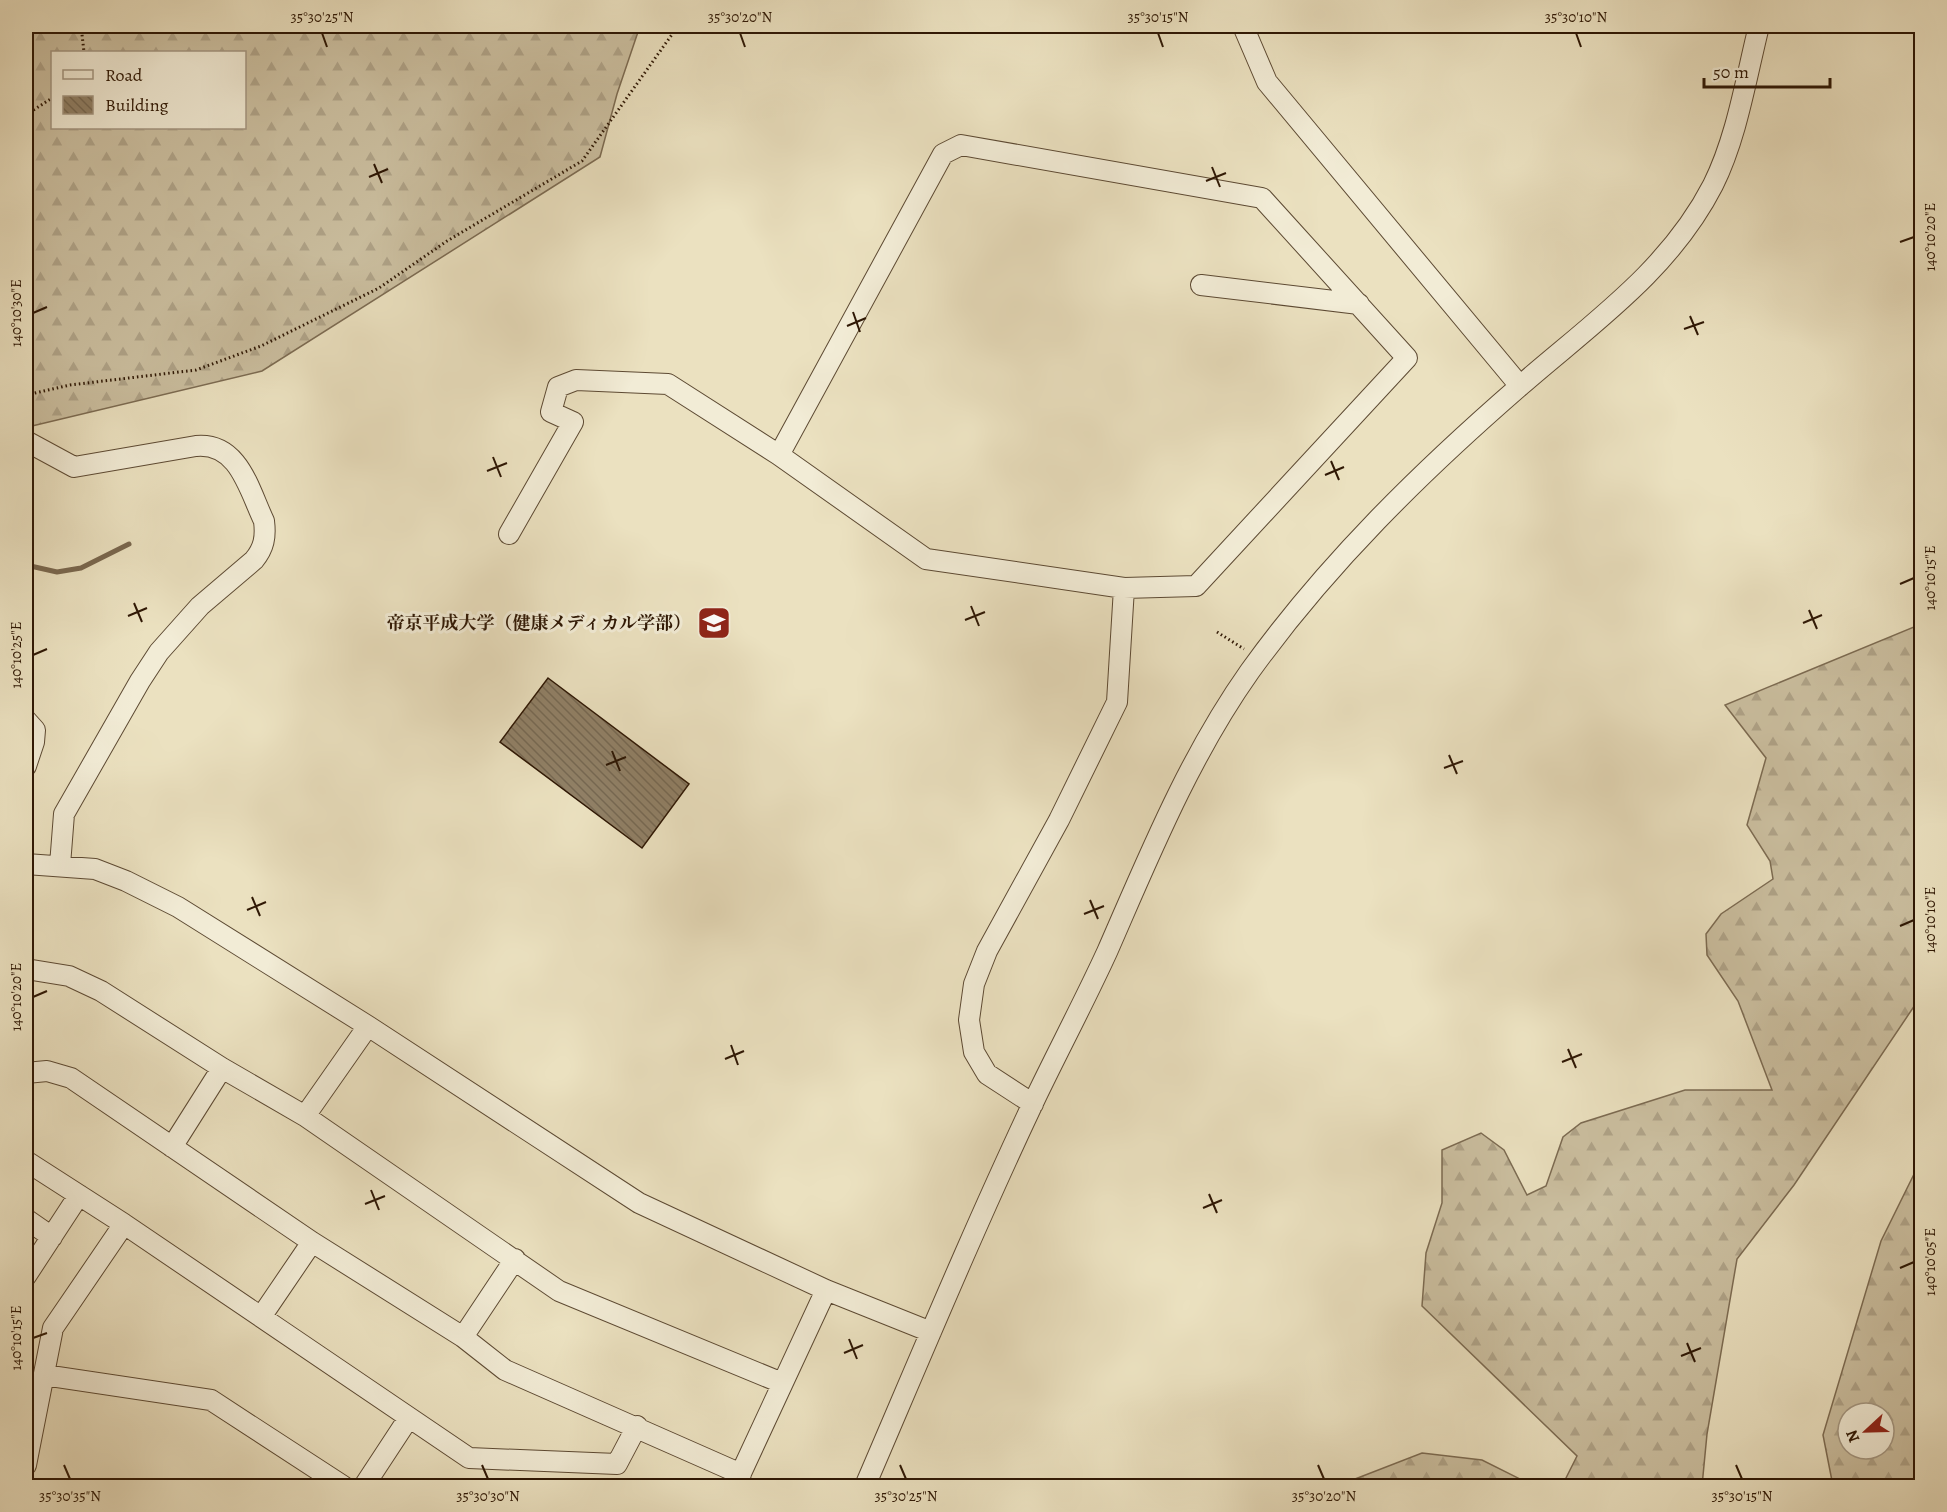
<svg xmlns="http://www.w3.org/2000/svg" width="1947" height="1512" viewBox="0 0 1947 1512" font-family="Alegreya,'Noto Serif JP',serif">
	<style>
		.forest { fill: url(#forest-firs); stroke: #7c6b52; stroke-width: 1.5; fill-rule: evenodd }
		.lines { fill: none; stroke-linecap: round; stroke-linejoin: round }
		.stream { stroke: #79674e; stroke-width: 5 }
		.building { fill: url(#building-back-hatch); stroke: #2e1704; stroke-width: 1.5 }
		.minor-casing { stroke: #5d4a33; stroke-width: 22 }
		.path { stroke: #2e1704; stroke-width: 3; stroke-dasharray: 1.5 3; stroke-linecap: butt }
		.minor { stroke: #f2ecd6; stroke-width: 20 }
		.ticks { fill: none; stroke: #2e1704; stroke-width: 2 }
		.labels { text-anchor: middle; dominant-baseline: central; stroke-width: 6; stroke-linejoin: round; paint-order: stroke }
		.poi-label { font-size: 18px; font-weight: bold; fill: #2e1704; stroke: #f2ecd6; text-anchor: end }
		.neatline { fill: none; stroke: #2e1704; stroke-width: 2 }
		.ticks-label { font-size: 15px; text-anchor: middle; fill: #2e1704 }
	</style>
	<defs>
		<pattern id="forest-firs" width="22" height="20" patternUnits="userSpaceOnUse" patternTransform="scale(1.5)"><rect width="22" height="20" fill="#cbbfa0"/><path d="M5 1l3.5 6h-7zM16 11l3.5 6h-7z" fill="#afa388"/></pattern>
		<pattern id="building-back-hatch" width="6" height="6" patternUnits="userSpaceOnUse" patternTransform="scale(1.5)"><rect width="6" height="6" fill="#908066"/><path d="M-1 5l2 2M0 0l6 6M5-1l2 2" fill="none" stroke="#766852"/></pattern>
	</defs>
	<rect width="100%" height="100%" fill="#ebe1c0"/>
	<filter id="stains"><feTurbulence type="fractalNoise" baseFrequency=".00333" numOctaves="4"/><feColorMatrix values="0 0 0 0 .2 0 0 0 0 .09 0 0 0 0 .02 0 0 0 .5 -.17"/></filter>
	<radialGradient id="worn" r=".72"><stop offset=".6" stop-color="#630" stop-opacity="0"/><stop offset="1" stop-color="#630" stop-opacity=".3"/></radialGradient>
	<!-- forest -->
	<path class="forest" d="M26,26H640L617,94L600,157L262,371L32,426H26ZM52,52H244V128H52Z
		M1921,624V996L1794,1185L1737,1259L1707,1434L1702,1486H1562L1577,1456L1422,1306L1426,1253L1442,1203V1150L1481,1133L1504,1150L1527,1195L1546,1186L1563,1137L1581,1123L1685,1090H1772L1738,1001L1707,955L1706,934L1721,914L1773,879L1770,861L1747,825L1766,758L1725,705Z
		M1921,1160V1486H1833L1823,1435L1881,1241ZM1848,1413H1884V1449H1848Z
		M1422,1453L1482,1460L1534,1486H1337Z"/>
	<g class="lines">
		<!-- stream -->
		<path class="stream" d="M26,565L57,572L81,568L129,544"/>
	</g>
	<!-- building -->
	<path class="building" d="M548,678L689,784L642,848L500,742Z"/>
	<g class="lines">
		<defs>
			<path id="minor" d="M1243,26L1267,82L1520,386
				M1201,285L1359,304
				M26,441L74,467L196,446C239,442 249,490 264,521C266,537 264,548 254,560L200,606L159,652L140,681L64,814L60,865
				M509,534L573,422L551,412L558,387L576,380L668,384L779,455L926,559L1124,588L1196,586L1407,358L1262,198L961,145L943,154L779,455
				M26,720L35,730L34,742L26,766
				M26,864L95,869L126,881L178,907L368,1026L639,1203L826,1290L931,1332
				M26,969L69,976L101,991L222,1068L305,1116L559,1291L782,1383
				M26,1073L47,1071L71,1078L312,1242L463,1337L505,1370L741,1474
				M1033,1104L987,1074L974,1052L969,1020L974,984L987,951L1059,820L1117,702L1124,588
				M305,1116L368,1026
				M172,1147L222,1068
				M26,1161L124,1224L469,1458L617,1464L637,1426
				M26,1219L52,1237
				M26,1276L79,1195
				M261,1317L312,1242
				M463,1337L515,1259
				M44,1375L211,1400L343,1486
				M26,1465L53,1328L124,1224
				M364,1486L408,1419
				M735,1486L826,1290
				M865,1486C920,1358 974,1228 1034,1101C1058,1051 1084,1002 1107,952C1149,856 1189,757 1250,671C1327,564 1421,472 1520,386C1591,324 1669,271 1713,185C1737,137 1746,78 1759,26"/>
		</defs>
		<!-- minor casing -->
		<use href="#minor" class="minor-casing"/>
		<!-- path -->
		<path class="path" d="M81,26L84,52
			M26,115L52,98
			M26,395L70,385L196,370L261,346L379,288L447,241L582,161L678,26
			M1217,632L1244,649"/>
		<!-- minor -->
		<use href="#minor" class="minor"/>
	</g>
	<!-- ticks -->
	<path class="ticks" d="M322,33L327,47M740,33L745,47M1158,33L1163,47M1576,33L1581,47M374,164L382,183M1212,167L1220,187M369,177L388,169M1206,181L1226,173M1900,242L1914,237M853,312L860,332M33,313L47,307M1690,316L1698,335M847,326L866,318M1684,329L1704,322M493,457L501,477M1331,461L1339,480M487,471L507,463M1325,475L1344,467M1900,584L1914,578M134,603L142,622M971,606L979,626M1809,610L1817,629M128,616L147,608M965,620L985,612M1803,623L1822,615M33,655L47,649M612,751L620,771M1449,755L1457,774M606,765L626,757M1444,768L1463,761M252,897L260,916M1090,900L1098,919M247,910L266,902M1084,914L1104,906M1900,926L1914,920M33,997L47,991M731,1045L738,1065M1568,1049L1576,1068M725,1059L744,1051M1562,1062L1582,1054M371,1190L379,1210M1209,1194L1217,1213M365,1204L385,1196M1203,1208L1222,1200M1900,1268L1914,1262M33,1338L47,1333M849,1339L857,1359M1687,1343L1695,1362M844,1353L863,1345M1681,1356L1701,1348M64,1465L70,1479M482,1465L488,1479M900,1465L906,1479M1318,1465L1324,1479M1736,1465L1742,1479"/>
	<!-- icons -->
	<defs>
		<symbol id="university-square" viewBox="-11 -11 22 22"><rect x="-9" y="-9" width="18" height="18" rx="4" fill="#8f2418" stroke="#f2ecd6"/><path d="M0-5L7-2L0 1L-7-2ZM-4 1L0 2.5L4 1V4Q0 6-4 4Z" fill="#fff"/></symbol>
	</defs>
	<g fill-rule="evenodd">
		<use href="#university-square" x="695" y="604" width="38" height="38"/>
	</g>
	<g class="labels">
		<!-- poi labels -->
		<g class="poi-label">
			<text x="691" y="623">帝京平成大学（健康メディカル学部）</text>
		</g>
	</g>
	<!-- margin -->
	<rect width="1947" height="1512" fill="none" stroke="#ebe1c0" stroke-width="66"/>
	<!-- legend -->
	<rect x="51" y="51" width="195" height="78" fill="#f2ecd6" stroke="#a49782" stroke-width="1.5"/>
	<rect x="63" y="70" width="30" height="9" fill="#f2ecd6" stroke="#a49782" stroke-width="1.5"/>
	<text x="105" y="81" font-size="18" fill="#2e1704">Road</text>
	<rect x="63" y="96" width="30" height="18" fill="url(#building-back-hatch)" stroke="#a49782" stroke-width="1.5"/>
	<text x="105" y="111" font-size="18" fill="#2e1704">Building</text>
	<!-- north arrow -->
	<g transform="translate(1866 1431) rotate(248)"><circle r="28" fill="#f2ecd6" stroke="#a49782" stroke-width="1.5"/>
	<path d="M0-4.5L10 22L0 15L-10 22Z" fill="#8f2418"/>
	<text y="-9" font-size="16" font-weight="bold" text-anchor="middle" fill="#2e1704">N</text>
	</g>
	<!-- scale -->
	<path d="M1704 78v9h126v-9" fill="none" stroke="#2e1704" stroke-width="3"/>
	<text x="1713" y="78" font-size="18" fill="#2e1704" stroke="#f2ecd6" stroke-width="4.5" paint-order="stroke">50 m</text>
	<rect x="33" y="33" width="1881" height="1446" class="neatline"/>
	<g class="ticks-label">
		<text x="322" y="22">35°30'25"N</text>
		<text x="740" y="22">35°30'20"N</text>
		<text x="1158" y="22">35°30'15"N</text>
		<text x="1576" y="22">35°30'10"N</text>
		<text transform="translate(1930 237) rotate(-90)" y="5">140°10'20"E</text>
		<text transform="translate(16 313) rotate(-90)" y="5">140°10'30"E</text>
		<text transform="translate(1930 578) rotate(-90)" y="5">140°10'15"E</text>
		<text transform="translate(16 655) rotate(-90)" y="5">140°10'25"E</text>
		<text transform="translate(1930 920) rotate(-90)" y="5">140°10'10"E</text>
		<text transform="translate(16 997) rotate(-90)" y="5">140°10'20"E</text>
		<text transform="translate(1930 1262) rotate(-90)" y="5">140°10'05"E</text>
		<text transform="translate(16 1338) rotate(-90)" y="5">140°10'15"E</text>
		<text x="70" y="1501">35°30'35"N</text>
		<text x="488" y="1501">35°30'30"N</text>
		<text x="906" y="1501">35°30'25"N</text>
		<text x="1324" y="1501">35°30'20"N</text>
		<text x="1742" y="1501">35°30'15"N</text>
	</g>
	<rect width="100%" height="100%" filter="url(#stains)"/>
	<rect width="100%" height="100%" fill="url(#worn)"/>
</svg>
